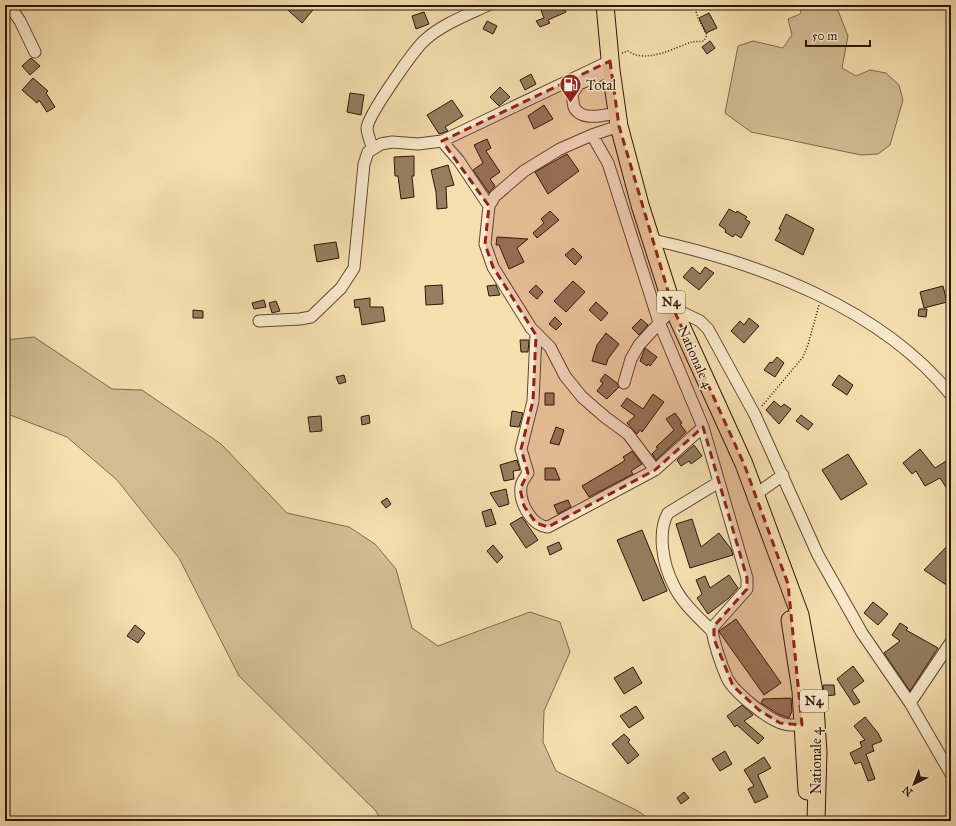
<svg xmlns="http://www.w3.org/2000/svg" width="956" height="826" viewBox="0 0 956 826" font-family="'IM FELL Great Primer',serif">
	<style>
		.green { fill: #d4bd93; stroke: #806a4e }
		.building { fill: #957f60; stroke: #2c160a }
		.lines { fill: none; stroke-linecap: round; stroke-linejoin: round }
		.minor-casing { stroke: #5e4833; stroke-width: 13 }
		.highway-casing { stroke: #2c160a; stroke-width: 19 }
		.path { stroke: #2c160a; stroke-width: 1.5; stroke-dasharray: 1 2; stroke-linecap: butt }
		.minor { stroke: #f9eacb; stroke-width: 11 }
		.highway { stroke: #f6dfaf; stroke-width: 17 }
		.marked { fill: #8f2418; fill-opacity: 0.2; stroke: #8f2418; stroke-width: 3; stroke-dasharray: 8 5; stroke-linejoin: round }
		.labels { text-anchor: middle; dominant-baseline: central; stroke-width: 3; stroke-linejoin: round; paint-order: stroke }
		.shield { fill: #f9eacb; stroke: #6a5644; stroke-width: 1 }
		.shield-label { font-size: 13px; font-weight: bold; fill: #2c160a }
		.poi-label { font-size: 14px; fill: #2c160a; stroke: #f9eacb; text-anchor: start }
		.street-label { font-size: 14px; fill: #2c160a; stroke: #f9eacb }
	</style>
	<rect width="100%" height="100%" fill="#f6dfaf"/>
	<filter id="stains"><feTurbulence type="fractalNoise" baseFrequency=".005" numOctaves="4"/><feColorMatrix values="0 0 0 0 .2 0 0 0 0 .09 0 0 0 0 .02 0 0 0 .5 -.17"/></filter>
	<radialGradient id="worn" r=".72"><stop offset=".6" stop-color="#630" stop-opacity="0"/><stop offset="1" stop-color="#630" stop-opacity=".3"/></radialGradient>
	<!-- green -->
	<path class="green" d="M803,5H840L837,8L848,36L842,68L856,76L870,70L886,73L899,85L903,100L890,145L878,154L861,155L751,132L725,113L738,46L753,41L783,48L792,35L788,19L800,14Z
		M34,337L112,389L142,390L221,444L287,513L349,527L375,544L396,569L412,628L438,646L530,612L560,622L570,652L544,711L543,742L556,771L638,811L652,821H381L376,811L239,676L179,558L117,480L67,437L5,413V340Z"/>
	<!-- building -->
	<path class="building" d="M292,5H317L302,23L288,10Z
		M552,5H563L566,12L548,20L550,23L540,27L536,21L544,18L541,10Z
		M424,12L429,24L416,29L412,16Z
		M709,13L717,28L706,33L699,18Z
		M487,21L497,26L493,34L483,29Z
		M710,41L715,48L707,54L702,47Z
		M31,58L40,66L30,75L22,66Z
		M531,74L536,84L525,90L520,80Z
		M33,78L48,91L46,93L55,107L47,112L39,100L37,103L22,90Z
		M500,87L510,97L499,106L490,97Z
		M350,93L364,95L361,115L347,112Z
		M452,100L463,116L445,127L448,131L439,134L427,115Z
		M544,105L553,119L534,129L528,116Z
		M487,139L491,148L486,151L500,172L490,179L495,186L489,193L473,170L483,163L474,145Z
		M567,154L579,171L548,194L535,172Z
		M414,156V176H412L414,197L401,199L398,176H395L394,157Z
		M448,165L454,185L446,187L447,208L437,209L436,192L431,170Z
		M729,209L736,213L737,211L747,217L745,219L750,222L741,238L735,234L733,237L725,232L726,230L719,225Z
		M550,211L559,220L537,238L533,233L544,223L541,219Z
		M786,214L814,229L803,255L775,240L781,230L779,229Z
		M497,237L528,239L517,248L524,262L509,269L499,245H496Z
		M336,242L339,258L317,262L314,245Z
		M573,248L582,257L575,265L565,255Z
		M692,267L700,274L705,267L714,273L699,290L683,277Z
		M573,281L585,292L566,312L554,301Z
		M442,285L443,304L426,305L425,286Z
		M496,285L500,295L489,296L487,286Z
		M536,285L543,292L537,299L529,292Z
		M943,286L947,302L924,308L920,292Z
		M370,298V307H383L385,321L362,325L359,307L355,308L354,300Z
		M264,300L266,307L254,309L252,303Z
		M276,301L280,311L272,313L269,303Z
		M596,302L608,313L601,321L589,310Z
		M919,309H927L926,317L918,316Z
		M193,310L203,311V318H193Z
		M555,317L562,324L556,330L549,324Z
		M749,318L759,326L744,343L731,331L740,321L744,325Z
		M641,319L648,325L639,335L632,328Z
		M606,333L619,344L608,359L606,365L592,361L597,345Z
		M520,340H529L528,352H521Z
		M645,348L657,357L650,366L648,364L647,366L640,361Z
		M777,357L784,363L775,377L764,370L770,362L772,363Z
		M605,374L617,383L619,387L607,399L597,391L603,383L600,381Z
		M344,375L346,382L339,384L336,377Z
		M839,375L853,385L847,395L832,385Z
		M545,393H554V405H545Z
		M653,394L664,402L642,432L640,430L637,434L627,423L635,416L621,406L627,398L643,409Z
		M774,401L781,407L784,404L791,409L779,424L766,410Z
		M512,411L523,413L519,427L510,426Z
		M675,413L682,423L680,424L686,432L656,460L652,454L658,448L656,447L674,430L666,419Z
		M369,415L370,423L362,425L361,417Z
		M801,415L813,424L808,430L796,421Z
		M321,416L322,431L310,432L308,417Z
		M556,427L564,430L559,445L550,443Z
		M694,445L702,456L691,464L689,461L681,466L677,460Z
		M920,449L935,468L951,458V495L940,478L925,486L916,471L912,474L903,463Z
		M632,451L642,464L631,471L633,474L589,497L582,486L621,463L625,460L623,457Z
		M848,454L867,484L841,500L822,470Z
		M517,460L520,470L513,471L514,479L504,481L500,465Z
		M545,468H555L560,480H545Z
		M506,489L509,504L499,507L490,493Z
		M387,498L391,504L386,508L381,502Z
		M568,500L571,507L558,514L554,505Z
		M491,509L496,524L486,527L482,512Z
		M522,517L538,540L526,548L510,524Z
		M692,519L701,547L719,533L731,549L733,555L690,568L676,524Z
		M642,530L667,591L643,601L617,540Z
		M559,542L562,549L550,555L547,547Z
		M951,542V588L924,570Z
		M493,545L503,557L497,563L487,551Z
		M729,575L738,588L729,598L708,614L697,598L702,594L696,580L705,576L710,588Z
		M873,602L888,614L878,625L864,613Z
		M736,619L781,683L764,695L720,633L719,631Z
		M900,623L908,628L906,630L938,648L910,691L884,653L900,641L892,635Z
		M135,625L145,633L138,643L127,636Z
		M853,666L864,681L852,690L860,702L854,705L837,679Z
		M633,667L642,683L624,694L614,678Z
		M823,685H834L835,695L824,696Z
		M791,698L792,711L789,718L778,714L761,703L763,699Z
		M742,705L753,715L744,721L764,738L758,744L737,725L735,727L727,716Z
		M636,706L644,718L629,728L620,716Z
		M865,717L878,733L882,741L872,745L874,751L866,754L875,779L868,781L861,762L855,764L850,753L862,747L860,742L865,740L854,726Z
		M624,734L630,740L628,742L639,755L628,764L612,744Z
		M725,751L732,764L720,771L712,759Z
		M764,757L771,768L758,775L759,778L768,797L755,803L748,789L754,786L744,770Z
		M684,792L689,798L681,804L677,798Z"/>
	<g class="lines">
		<defs>
			<path id="minor" d="M9,5L20,21L35,52
				M611,70L579,84L572,94C573,98 573,104 574,107C581,122 605,115 617,113
				M619,126L592,135L560,149L524,171L495,196L489,206L485,244L493,267L531,328L550,347L565,376L582,397L605,417L628,434L655,470
				M592,135L608,163L659,322L703,427L747,578V589L714,626L712,631C715,646 721,664 727,678C734,692 766,718 781,723C788,726 795,725 802,725
				M442,141L459,161L489,206
				M373,149C371,143 367,134 367,128C368,115 415,48 426,39C443,24 467,15 488,5
				M653,240C759,263 881,308 951,395
				M259,321L300,319L311,317L341,288L354,268L364,164L368,152L381,144L392,142L418,144L442,141L610,61
				M536,335L533,401L521,449L528,473C525,478 521,482 521,487C519,503 532,526 548,527L655,470L703,427
				M624,383L631,359L639,345L673,308L700,321L708,329L755,415L818,555L862,633L910,703L951,774
				M755,495L783,475
				M712,631C698,617 681,602 673,584C663,564 657,532 668,513L719,482
				M910,703L951,642"/>
			<path id="highway" d="M605,5L611,70L619,126L640,205L673,308L744,464L800,615L814,692L818,752L816,821
				M790,620L801,691L807,791"/>
		</defs>
		<!-- minor casing -->
		<use href="#minor" class="minor-casing"/>
		<!-- highway casing -->
		<use href="#highway" class="highway-casing"/>
		<!-- path -->
		<path class="path" d="M622,53L628,51C647,64 673,48 692,42C696,41 700,42 704,41L707,35L698,18L694,5
			M762,406L803,357L808,345L819,305"/>
		<!-- minor -->
		<use href="#minor" class="minor"/>
		<!-- highway -->
		<use href="#highway" class="highway"/>
	</g>
	<!-- marked area -->
	<path class="marked" d="M610,61L619,126L673,308L744,464L788,584L802,725L780,723L759,710L733,686L714,639V626L747,589V578L703,427L655,470L548,527L536,523L524,506L520,489L528,473L521,449L533,401L536,335L493,267L485,244L489,206L442,141Z"/>
	<!-- icons -->
	<defs>
		<symbol id="fuel-pin" viewBox="-11 -11 22 30"><path d="M0 17L-7.5 6A9.5 9.5 0 1 1 7.5 6Z" fill="#8f2418" stroke="#f9eacb"/><path d="M-5.5-6h7V0h2V4h1.3V-2.5L3-4.5l.8-.8L6-3V5H2.5V1h-1V6h-7ZM-4.2-4.7v3.2H.2V-4.7Z" fill="#fff"/></symbol>
	</defs>
	<g fill-rule="evenodd">
		<use href="#fuel-pin" x="558" y="72" width="25" height="34"/>
	</g>
	<g class="labels">
		<!-- shield labels -->
		<g class="shield">
			<rect x="657" y="291" width="28" height="22" rx="3"/>
			<rect x="800" y="690" width="28" height="22" rx="3"/>
		</g>
		<g class="shield-label">
			<text x="671" y="302">N4</text>
			<text x="814" y="701">N4</text>
		</g>
		<!-- poi labels -->
		<g class="poi-label">
			<text x="586" y="85">Total</text>
		</g>
		<!-- street labels -->
		<g class="street-label">
			<text transform="translate(695 357) rotate(66)">Nationale 4</text>
			<text transform="translate(816 761) rotate(-90)">Nationale 4</text>
		</g>
	</g>
	<!-- margin -->
	<rect width="956" height="826" fill="none" stroke="#f6dfaf" stroke-width="20"/>
	<rect x="6" y="6" width="944" height="814" fill="none" stroke="#2c160a" stroke-width="2"/>
	<rect x="10" y="10" width="936" height="806" fill="none" stroke="#2c160a"/>
	<!-- north arrow -->
	<g transform="translate(914 784) rotate(222)" stroke="#f9eacb" stroke-width="3" paint-order="stroke">
	<path d="M0-3L7 15L0 10L-7 15Z" fill="#2c160a"/>
	<text y="-6" font-size="11" font-weight="bold" text-anchor="middle" fill="#2c160a">N</text>
	</g>
	<!-- scale -->
	<path d="M806 40v6h64v-6" fill="none" stroke="#2c160a" stroke-width="2"/>
	<text x="812" y="40" font-size="12" fill="#2c160a" stroke="#f9eacb" stroke-width="3" paint-order="stroke">50 m</text>
	<rect width="100%" height="100%" filter="url(#stains)"/>
	<rect width="100%" height="100%" fill="url(#worn)"/>
</svg>
